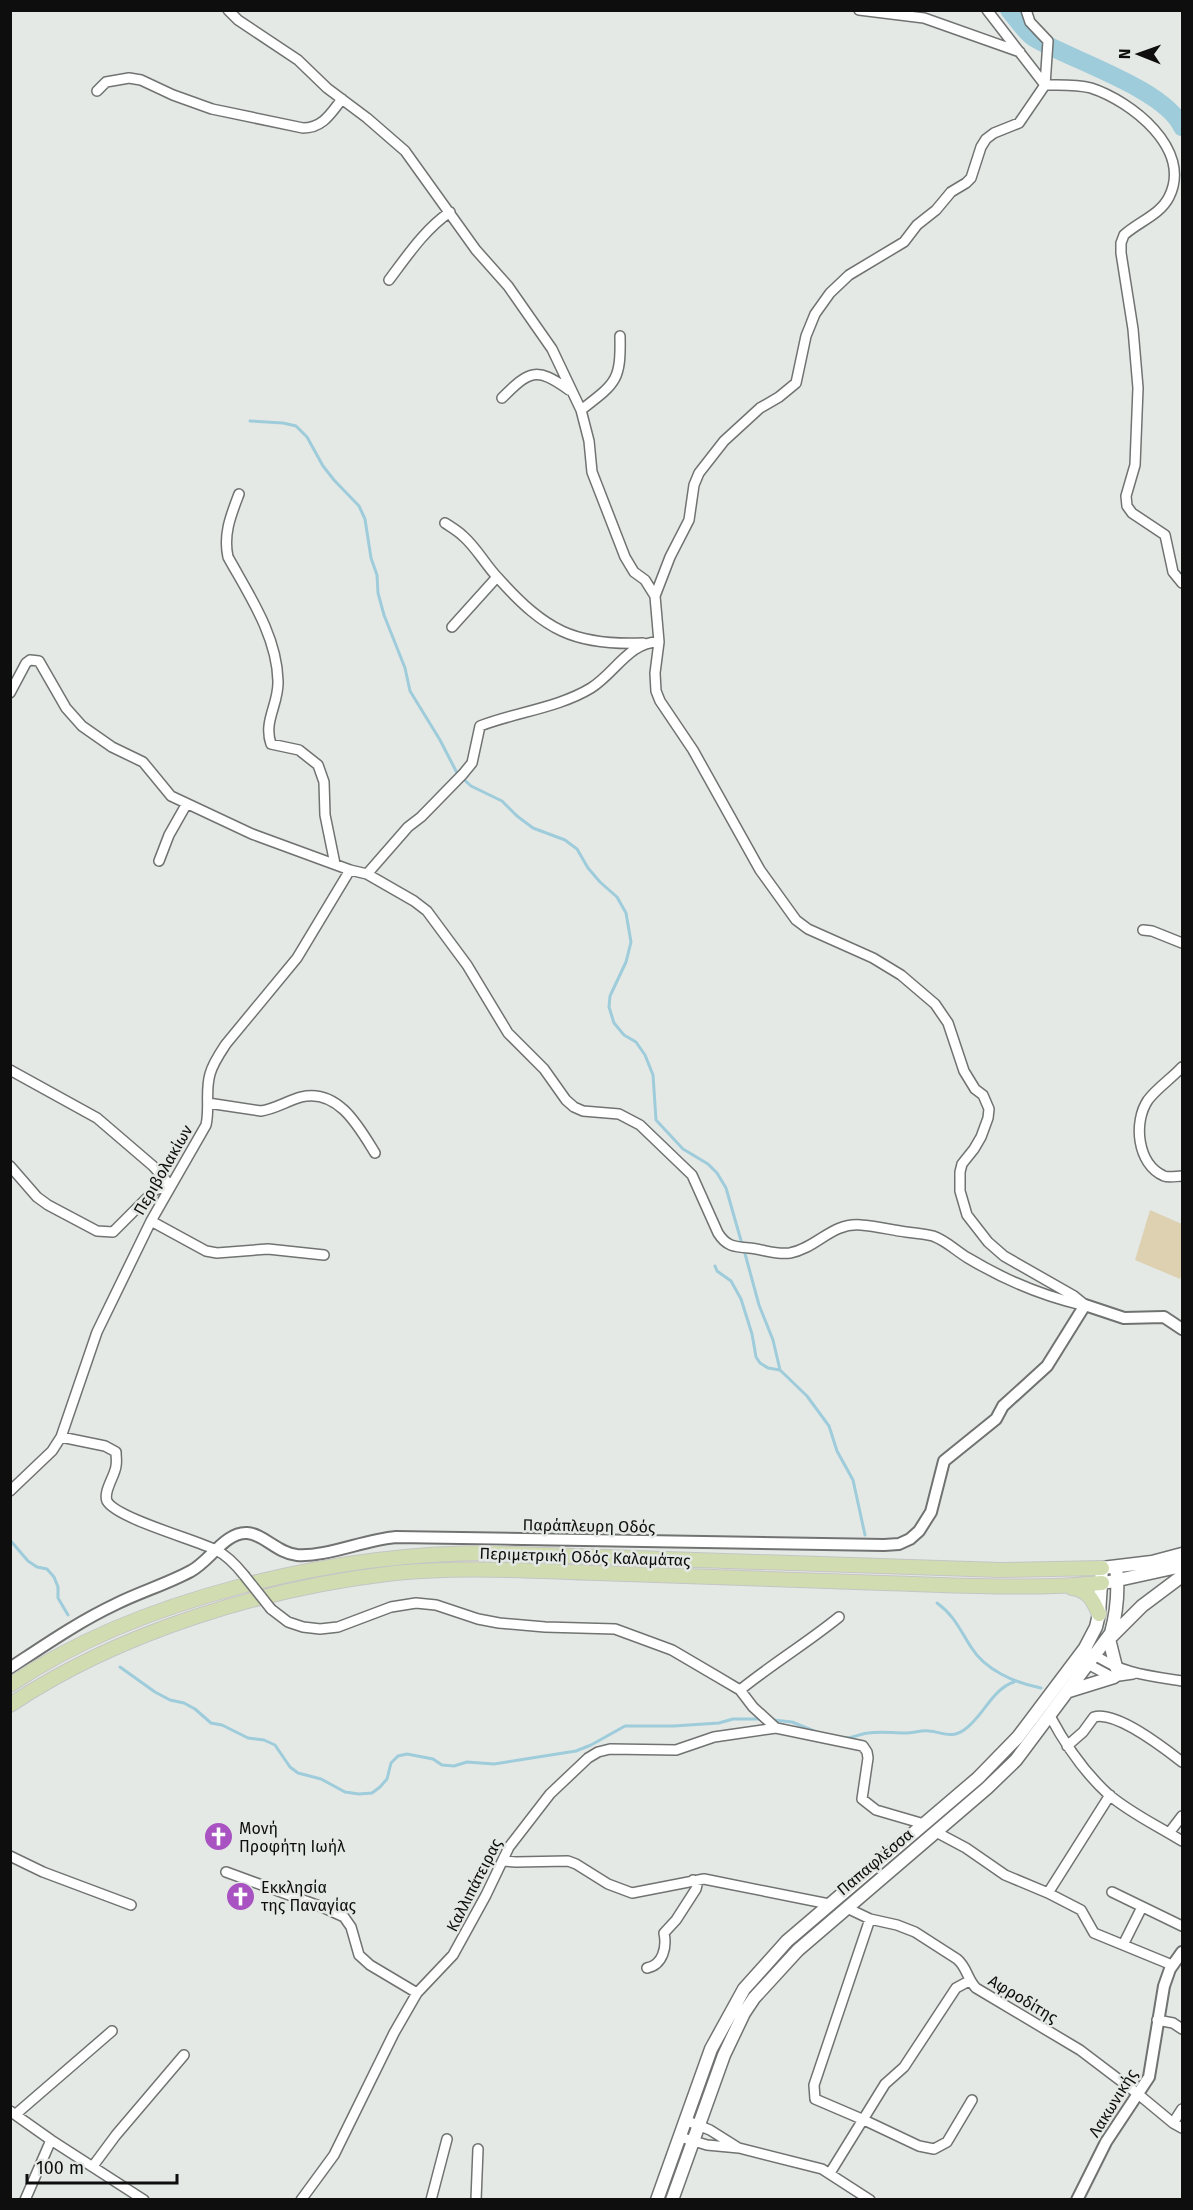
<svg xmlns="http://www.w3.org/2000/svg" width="1193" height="2210" viewBox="0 0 1193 2210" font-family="'Fira Sans',sans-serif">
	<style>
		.green { fill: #ddd1b2 }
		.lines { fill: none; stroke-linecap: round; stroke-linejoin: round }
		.stream { stroke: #9eccda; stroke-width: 3 }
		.river { stroke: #9eccda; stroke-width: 18 }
		.minor-casing { stroke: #707371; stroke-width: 12 }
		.tertiary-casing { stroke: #707371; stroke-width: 14 }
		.secondary-casing { stroke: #707371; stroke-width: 15 }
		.primary-casing { stroke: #c5c5c5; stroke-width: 16 }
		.minor { stroke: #fff; stroke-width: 9 }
		.tertiary { stroke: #fff; stroke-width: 10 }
		.secondary { stroke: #fff; stroke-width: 12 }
		.primary { stroke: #d1ddb1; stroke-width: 14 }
		.minor-bridge-casing { stroke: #707371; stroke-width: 12; stroke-linecap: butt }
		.minor-bridge { stroke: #fff; stroke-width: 9 }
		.labels { text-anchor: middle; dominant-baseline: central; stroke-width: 5; stroke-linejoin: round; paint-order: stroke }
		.street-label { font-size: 16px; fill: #0d0e0d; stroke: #e5e9e6 }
		.poi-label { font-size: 16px; fill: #0d0e0d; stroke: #e5e9e6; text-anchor: start }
	</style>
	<rect width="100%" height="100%" fill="#e5e9e6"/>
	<!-- green -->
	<path class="green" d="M1150,1210L1182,1224V1274L1180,1279L1135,1260Z"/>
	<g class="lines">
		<!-- stream -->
		<path class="stream" d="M250,421L283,423L296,426L307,437L323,466L334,480L359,506L365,519L371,558L377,575L378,593L384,615L405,668L410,691L440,740L457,773L471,786L502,801L517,816L533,828L565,840L577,849L588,868L600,882L617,897L626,913L631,942L626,962L610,996L609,1007L614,1023L624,1035L636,1042L645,1055L653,1075L656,1120L683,1149L708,1164L717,1173L726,1188L742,1244
			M744,1250L759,1305L773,1340L780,1370L807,1396L829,1426L837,1451L853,1480L865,1535
			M715,1266L717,1271L731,1281L741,1299L752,1334L756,1357L760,1363L768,1368L780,1370
			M10,1540L28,1561L37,1567L47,1569L54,1577L58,1587V1598L68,1615
			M937,1603C954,1615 960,1630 971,1647C985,1670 1015,1683 1041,1688
			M120,1667L155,1692L170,1700L184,1703L195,1709L211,1723L222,1725L248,1738L264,1740L275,1745L290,1767L298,1773L321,1779L345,1792L359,1794L372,1793L380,1787L387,1779L391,1763L398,1756L407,1754L433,1759L442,1765L454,1766L467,1762L494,1764L576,1751L591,1745L625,1726H674L719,1723L733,1719H759
			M773,1720L792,1722L819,1733
			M845,1738C853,1738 860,1734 868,1733C881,1731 892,1733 905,1733C913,1733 921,1730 929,1731C942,1732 951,1739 964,1730C983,1717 992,1689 1014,1682"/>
		<!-- river -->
		<path class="river" d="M1009,10C1017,19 1025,32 1034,38C1071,60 1165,89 1182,127"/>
		<defs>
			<path id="minor" d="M228,10L238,20L298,60L327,88L367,118L405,151L476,250L508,286L552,349L581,410L589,441L592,472L625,557L634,572L645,580L655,596L659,642L655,673L656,691L660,701L693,750L760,870L796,920L808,929L873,958L901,975L935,1004L948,1023L964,1071L975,1089L983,1095L989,1109L988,1118L981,1137L974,1149L962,1164L960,1172V1191L967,1215L988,1242L1004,1256L1074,1296L1085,1305
				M859,10L924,18L1020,52
				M987,10L1045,85
				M1045,85C1060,85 1076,84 1091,88C1131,101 1193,149 1169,197C1160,215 1138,222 1124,235L1121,243V253L1133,329L1138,388L1135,465L1126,496L1127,506L1132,513L1165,535L1173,572L1182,583
				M97,91L106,82L129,78L141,80L173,95L212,109L303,128C323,128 331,113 342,99
				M389,280C407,256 425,229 450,212
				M502,398C529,371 536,366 569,390
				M581,410C616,383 621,381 620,336
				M239,494C231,515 223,534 228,557C249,595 277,636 278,681C279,704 263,721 271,744L299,750L318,765L324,782L325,815L335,864
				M445,523C451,527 458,531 463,536C477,548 486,566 499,579C545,630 574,646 643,643
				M655,596L670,557L689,520L694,485L699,473L724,441L760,408L779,397L796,383L806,336L815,314L830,293L849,275L904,242L917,225L936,210L951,192L966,183L971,178L981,147L986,139L994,133L1019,123L1045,85L1048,41L1030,22L1026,10
				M452,627L497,577
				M10,693L26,663L30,660L39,661L66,708L82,726L112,747L143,762L171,796L252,834L350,870L367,874L414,901L427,911L467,965L508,1033L544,1069L566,1100L574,1107L583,1111L619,1114L640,1125L692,1175L718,1233C726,1246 734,1247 749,1248C762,1249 776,1255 790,1253C817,1248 832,1222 861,1225C876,1226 891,1230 906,1232C915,1233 925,1234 933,1236C947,1241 956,1251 968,1258C1003,1279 1043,1296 1082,1305
				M159,861L169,835L186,805
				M367,874L408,827L421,817L463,774L472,763L480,726C516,712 558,708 591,688C614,674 630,641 659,642
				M1143,930L1152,931L1182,943
				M1182,1067C1172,1078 1157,1088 1148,1100C1133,1122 1137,1164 1164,1176C1169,1178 1177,1176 1182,1176
				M10,1070L97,1118L153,1166L170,1185L155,1190L113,1232L97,1231L48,1205L37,1197L10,1166
				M208,1103L261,1111C275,1109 287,1101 301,1097C338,1088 359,1127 375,1153
				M151,1221L206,1251L217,1253L268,1249L324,1255
				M61,1437L105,1446L116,1452C116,1457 117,1461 116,1466C115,1476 103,1491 107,1501C116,1518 196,1540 216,1550C228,1556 236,1565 244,1575
				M10,1491L52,1451L61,1437L97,1332L151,1221L206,1125C210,1108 205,1091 210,1074C213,1063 220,1053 226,1044L297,958L350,870
				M271,1609L288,1622L303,1627L320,1629L338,1627L391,1607L416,1603L436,1605L478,1619L499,1623L545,1627L615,1629L672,1650L718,1677L740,1690L753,1707L776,1728L863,1746L867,1752L868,1758L862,1799L876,1810L924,1824
				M1092,1653C1119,1673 1150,1676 1182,1681
				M1082,1661L1112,1677L1133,1674
				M740,1690C772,1664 807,1643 839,1617
				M1050,1716C1065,1744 1084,1772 1108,1794C1130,1813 1158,1826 1182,1841
				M1067,1746L1083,1732L1094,1717C1117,1711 1164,1748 1182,1762
				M936,1832L966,1848L1005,1875L1048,1893L1081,1910L1094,1933L1172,1965
				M1169,1833L1182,1816
				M10,1856L43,1872L131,1905
				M503,1861L516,1862L568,1861L576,1864L608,1884L632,1893L704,1879L829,1904
				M226,1872L322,1907L344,1917L351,1927L359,1955L370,1965L417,1993
				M1112,1892L1182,1926
				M1048,1893L1110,1795
				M847,1908L870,1919L897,1925L915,1932L957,1959C967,1967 967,1979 976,1988L1080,2050L1138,2094L1173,2123L1182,2128
				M870,1919L814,2085L815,2099L864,2120L919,2146L934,2149L947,2142L972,2100
				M1123,1945L1142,1907
				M647,1968C663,1965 667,1947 664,1933L676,1920L696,1889L697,1885L693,1880
				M1157,2020L1173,2023L1182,2029
				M10,2111L51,2140L144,2200
				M16,2114L112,2031
				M685,2120L710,2130L737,2147
				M1173,2123L1182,2109
				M680,2137L707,2145L739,2148L822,2169L870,2200
				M93,2166L116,2135L184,2055
				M830,2173L885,2084L904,2067L956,1988L969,1981
				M25,2200L51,2140
				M301,2200L334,2155L394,2033L417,1993L453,1955L486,1895L509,1847L550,1794L588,1758L598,1752L610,1749L676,1750L714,1737L776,1728
				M431,2200L447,2139
				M476,2200L478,2149"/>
			<path id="tertiary" d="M10,1668C45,1645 78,1622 116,1604C140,1592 167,1584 191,1571C210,1561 225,1532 247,1533C264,1534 277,1553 297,1555C327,1557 363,1540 396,1537L884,1545L899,1544L910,1539L919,1531L931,1512L944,1461L996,1419L1003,1406L1047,1366L1085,1305L1124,1318L1164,1317L1182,1329
				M1077,2200L1106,2142L1149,2077L1164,1986L1170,1969L1182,1952"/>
			<path id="secondary" d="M1109,1582L1182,1566
				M1112,1636L1142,1606L1182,1576
				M1109,1639L1116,1667
				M1069,1691L1114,1677
				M657,2200L711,2049L744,1989L787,1941L978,1778L1018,1737L1085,1648L1096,1627L1099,1614L1102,1568L1152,1562L1182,1554
				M672,2200L724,2055L744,2013L754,1998L798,1950L987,1788L1016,1760L1111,1633C1117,1611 1119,1590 1116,1567"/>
			<path id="primary" d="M1072,1588C1088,1590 1093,1600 1099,1614
				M10,1685C139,1598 335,1553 489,1553L1000,1570L1102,1568
				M10,1705C121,1631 264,1588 395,1573C462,1566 530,1571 597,1573C693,1576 788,1580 883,1583C956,1585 1030,1590 1102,1583"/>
		</defs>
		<!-- minor casing -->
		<use href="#minor" class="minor-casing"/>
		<!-- tertiary casing -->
		<use href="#tertiary" class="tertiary-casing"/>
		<!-- secondary casing -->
		<use href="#secondary" class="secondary-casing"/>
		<!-- primary casing -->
		<use href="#primary" class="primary-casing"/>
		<!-- minor -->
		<use href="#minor" class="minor"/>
		<!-- tertiary -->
		<use href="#tertiary" class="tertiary"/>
		<!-- secondary -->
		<use href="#secondary" class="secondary"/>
		<!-- primary -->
		<use href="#primary" class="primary"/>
		<defs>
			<path id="minor-bridge" d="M244,1575L271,1609"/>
		</defs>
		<!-- minor-bridge casing -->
		<use href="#minor-bridge" class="minor-bridge-casing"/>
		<!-- minor-bridge -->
		<use href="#minor-bridge" class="minor-bridge"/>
	</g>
	<!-- icons -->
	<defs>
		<symbol id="church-disc" viewBox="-11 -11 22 22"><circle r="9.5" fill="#a853c1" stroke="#e5e9e6"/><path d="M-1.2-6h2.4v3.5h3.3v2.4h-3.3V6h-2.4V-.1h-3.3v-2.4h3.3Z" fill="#fff"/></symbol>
	</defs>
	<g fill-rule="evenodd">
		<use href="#church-disc" x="202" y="1820" width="33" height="33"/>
		<use href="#church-disc" x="224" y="1880" width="33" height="33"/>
	</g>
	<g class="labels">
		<!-- street labels -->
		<g class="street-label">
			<text transform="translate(163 1170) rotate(-60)">Περιβολακίων</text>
			<text transform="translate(589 1526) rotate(1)">Παράπλευρη Οδός</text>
			<text transform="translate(585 1557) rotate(2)">Περιμετρική Οδός Καλαμάτας</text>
			<text transform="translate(875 1862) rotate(-40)">Παπαφλέσσα</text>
			<text transform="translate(474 1885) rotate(-63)">Καλλιπάτειρας</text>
			<text transform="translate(1023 1999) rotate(31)">Αφροδίτης</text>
			<text transform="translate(1113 2103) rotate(-58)">Λακωνικής</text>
		</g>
		<!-- poi labels -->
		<g class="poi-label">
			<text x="239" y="1828">Μονή<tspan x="239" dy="18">Προφήτη Ιωήλ</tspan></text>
			<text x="261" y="1887">Εκκλησία<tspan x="261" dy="18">της Παναγίας</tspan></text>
		</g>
	</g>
	<!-- border -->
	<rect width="1193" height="2210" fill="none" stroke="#0d0e0d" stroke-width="24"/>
	<!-- north arrow -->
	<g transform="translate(1139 54) rotate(271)" stroke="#e5e9e6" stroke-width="4.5" paint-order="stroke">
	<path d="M0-4.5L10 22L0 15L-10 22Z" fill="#0d0e0d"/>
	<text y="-9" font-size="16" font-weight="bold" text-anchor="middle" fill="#0d0e0d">N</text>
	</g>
	<!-- scale -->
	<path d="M27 2174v9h150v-9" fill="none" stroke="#0d0e0d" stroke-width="3"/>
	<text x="36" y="2174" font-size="18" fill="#0d0e0d" stroke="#e5e9e6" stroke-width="4.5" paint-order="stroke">100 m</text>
</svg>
